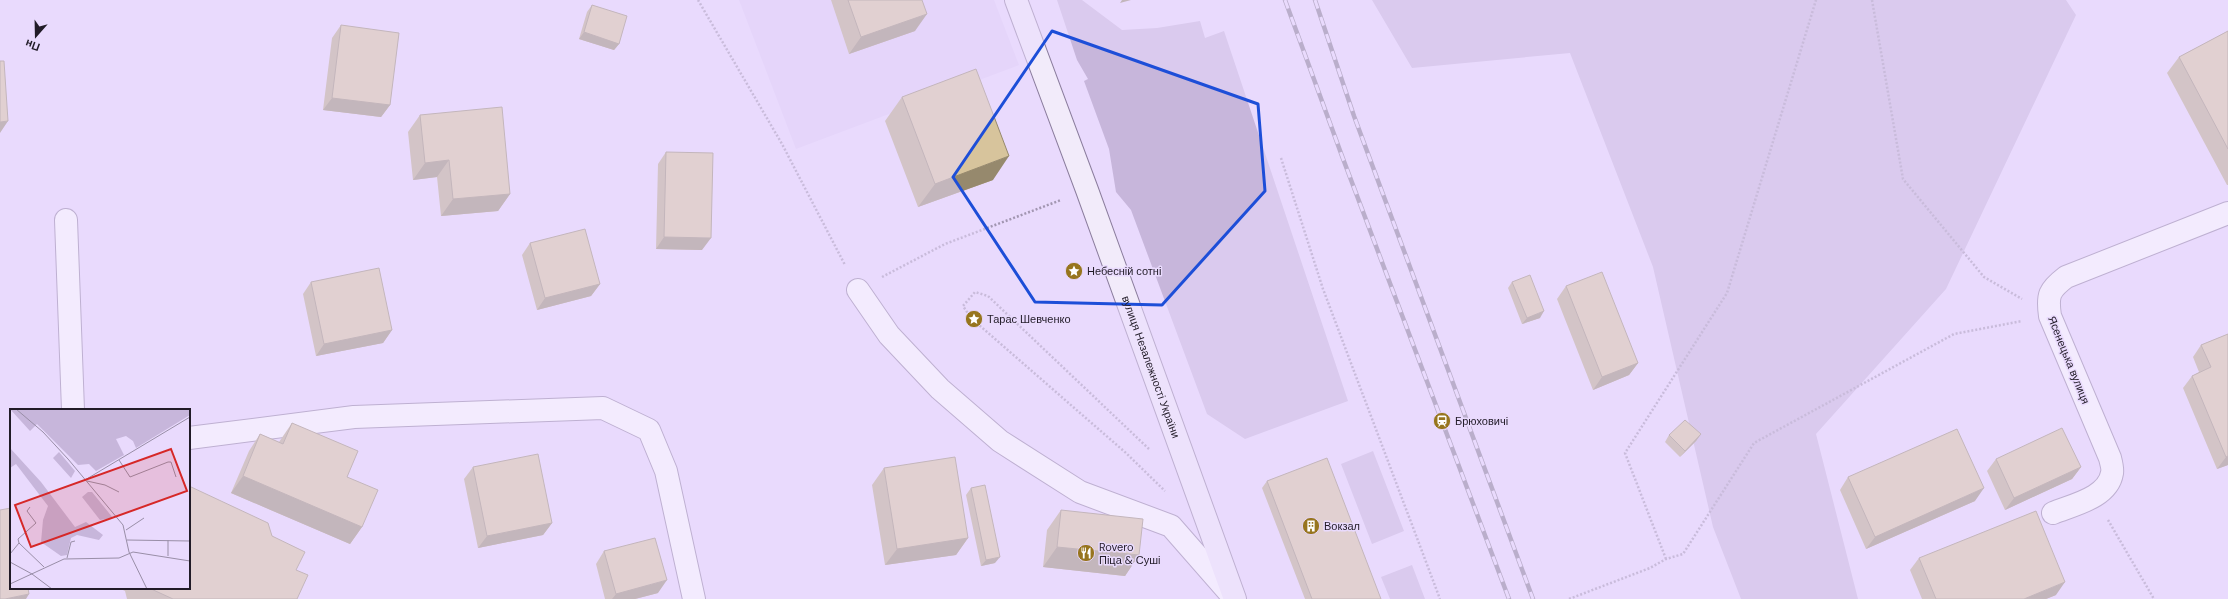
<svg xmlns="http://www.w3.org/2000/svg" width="2228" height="599" viewBox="0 0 2228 599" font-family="'DM Sans',sans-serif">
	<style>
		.built { fill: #e0cef7 }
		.green { fill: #c7b6db }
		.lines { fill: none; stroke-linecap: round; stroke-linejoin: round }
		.minor-casing { stroke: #8b7d9d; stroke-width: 24 }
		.secondary-casing { stroke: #8b7d9d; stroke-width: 24 }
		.path { stroke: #a296b1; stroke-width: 2.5; stroke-dasharray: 2 2; stroke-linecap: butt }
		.minor { stroke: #fff; stroke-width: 22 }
		.secondary { stroke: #f2ebfa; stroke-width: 22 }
		.rail-casing { stroke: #82788f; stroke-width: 4.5 }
		.rail { stroke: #e9dafd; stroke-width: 3; stroke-dasharray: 9; stroke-linecap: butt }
		.wall { fill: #b9a986 }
		.shaded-wall { fill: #96896d }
		.building { fill: #d7c49c; stroke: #96896d }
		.marked { fill: none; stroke: #1d4ed8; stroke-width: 3; stroke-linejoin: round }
		.labels { text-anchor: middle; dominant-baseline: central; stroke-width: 3; stroke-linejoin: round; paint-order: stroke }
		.poi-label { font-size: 11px; fill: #211b27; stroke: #e9dafd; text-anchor: start }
		.street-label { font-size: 11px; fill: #211b27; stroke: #e9dafd }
		.inset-road { fill: none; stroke: #998ea7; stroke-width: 1 }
		.view { fill: #d62828; fill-opacity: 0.15; stroke: #d62828; stroke-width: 2 }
		.inset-edge { fill: none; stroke: #211b27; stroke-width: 2 }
	</style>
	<rect width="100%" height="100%" fill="#e9dafd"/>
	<!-- built -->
	<path class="built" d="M739,0H994L1019,65L796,149Z"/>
	<!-- green -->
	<path class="green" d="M1057,0H1082L1122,30L1157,28L1200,21L1205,38L1224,31L1348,401L1245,439L1207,414L1131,210L1116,192L1109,149L1084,81L1088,79L1077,60Z
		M1372,0H2066L2076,15L1946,289L1816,434L1858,599H1741L1713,527L1653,267L1570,53L1412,68Z
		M1373,451L1404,531L1372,544L1341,464Z
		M1412,565L1425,599H1390L1381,577Z"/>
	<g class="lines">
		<defs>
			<path id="minor" d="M66,220L73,410
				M858,290L889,335L940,389L1000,441L1080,492L1171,526L1234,598
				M189,438L354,417L603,408L649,430L666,471L694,599
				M2053,513C2072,505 2108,498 2112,473C2113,469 2111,462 2110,458L2050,316C2047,295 2049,290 2066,277L2228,213"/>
			<g id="secondary">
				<path id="s1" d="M1016,0L1087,190L1235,599"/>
			</g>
		</defs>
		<!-- minor casing -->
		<use href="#minor" class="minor-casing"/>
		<!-- secondary casing -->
		<use href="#secondary" class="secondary-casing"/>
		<!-- path -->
		<path class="path" d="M698,0L782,144L845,265
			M1872,0L1903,179L1984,277L2022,299
			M1281,158L1323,289L1440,599
			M882,277L945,244L1061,200
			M1149,449L988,296L975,292L963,306L971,318L1126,453L1165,491
			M2108,520L2154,599
			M1666,559L1625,453L1727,293L1816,0
			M1569,599L1650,568L1666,559L1683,554L1754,443L1954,334L2022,321"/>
		<!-- minor -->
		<use href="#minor" class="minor"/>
		<!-- secondary -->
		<use href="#secondary" class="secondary"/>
		<defs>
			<path id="rail" d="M1285,0L1342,156L1509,599
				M1315,0L1354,116L1533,599"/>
		</defs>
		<!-- rail casing -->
		<use href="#rail" class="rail-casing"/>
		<!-- rail -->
		<use href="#rail" class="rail"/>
	</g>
	<!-- wall -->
	<path class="wall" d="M831,0H922L915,31L849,54Z
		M592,5L619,44L614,50L579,39L587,12Z
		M341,25L390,105L381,117L323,110L332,38Z
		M2228,31V185H2227L2167,73L2179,57Z
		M902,97L993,180L918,207L885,121Z
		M420,115L510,194L498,211L441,216L437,177L413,180L408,132Z
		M666,152L702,250L656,249L658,164Z
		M530,243L600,284L591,296L537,310L522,255Z
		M311,282L392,330L383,343L316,356L303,294Z
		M1512,282L1540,318L1522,324L1508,288Z
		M1566,286L1638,363L1629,375L1593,390L1557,299Z
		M2228,334V465L2217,469L2183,388L2192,376L2199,372L2193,357L2201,345Z
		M292,423L347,477L362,527L350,544L231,493L249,451L260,434L279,442Z
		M1701,434L1696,441L1680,457L1665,442L1669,435Z
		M1996,459L2081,467L2072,479L2005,510L1987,471Z
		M473,467L552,523L543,535L478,548L464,479Z
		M884,468L968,538L956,555L885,565L872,485Z
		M1848,477L1975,501L1866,549L1840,490Z
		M1267,481L1381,599H1305L1262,488Z
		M971,488L995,563L981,566L966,495Z
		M1061,510L1139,555L1125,576L1043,567L1047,530Z
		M272,536L296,570L297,599H127L125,591L119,588H189Z
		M604,551L658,593L635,599H605L596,564Z
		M1919,558L2056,595L2046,599H1922L1910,570Z"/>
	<!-- shaded-wall -->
	<path class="shaded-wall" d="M1122,0H1131L1120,3Z
		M927,14L915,31L849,54L861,37Z
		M584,32L619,44L614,50L579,39Z
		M332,98L390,105L381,117L323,110Z
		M8,121L0,133V122Z
		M1009,156L993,180L918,207L935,184Z
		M449,160L437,177L413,180L425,163Z
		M510,194L498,211L441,216L453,199Z
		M664,237L711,238L702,250L656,249Z
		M600,284L591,296L537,310L545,298Z
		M1544,311L1540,318L1522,324L1527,318Z
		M392,330L383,343L316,356L324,344Z
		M1638,363L1629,375L1593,390L1602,377Z
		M1701,434L1696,441L1680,457L1685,451Z
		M2228,456V465L2217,469L2226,457Z
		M2081,467L2072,479L2005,510L2014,498Z
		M243,476L362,527L350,544L231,493Z
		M1984,488L1975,501L1866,549L1875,537Z
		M552,523L543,535L478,548L487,536Z
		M968,538L956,555L885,565L897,549Z
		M1057,547L1139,555L1125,576L1043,567Z
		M1000,557L995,563L981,566L986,560Z
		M667,580L658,593L635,599H612L616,594Z
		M2065,582L2056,595L2046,599H2024Z
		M29,594L26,599H5Z"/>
	<!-- building -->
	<path class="building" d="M848,0H922L927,14L861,37Z
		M592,5L627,16L619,44L584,32Z
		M341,25L399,33L390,105L332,98Z
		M2228,31V149L2179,57Z
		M0,61H4L8,121L0,122Z
		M976,69L1009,156L935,184L902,97Z
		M502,107L510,194L453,199L449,160L425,163L420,115Z
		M666,152L713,153L711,238L664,237Z
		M585,229L600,284L545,298L530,243Z
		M379,268L392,330L324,344L311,282Z
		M1602,272L1638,363L1602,377L1566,286Z
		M1530,275L1544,311L1527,318L1512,282Z
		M2228,334V456L2226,457L2192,376L2211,367L2201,345Z
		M1685,420L1701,434L1685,451L1669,435Z
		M292,423L358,451L347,477L378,490L362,527L243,476L260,434L283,444Z
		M2062,428L2081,467L2014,498L1996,459Z
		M1957,429L1984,488L1875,537L1848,477Z
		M538,454L552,523L487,536L473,467Z
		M955,457L968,538L897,549L884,468Z
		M1327,458L1381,599H1312L1267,481Z
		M985,485L1000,557L986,560L971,488Z
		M189,486L268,523L272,536L305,552L296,570L308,575L297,599H173L149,588H189Z
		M11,508V588H28L29,594L5,599H0V510Z
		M1061,510L1143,519L1139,555L1057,547Z
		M2036,511L2065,582L2024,599H1936L1919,558Z
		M655,538L667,580L616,594L604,551Z"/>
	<!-- marked area -->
	<path d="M0 0H2228V599H0ZM1052,31L1258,104L1265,191L1162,305L1035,302L953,177Z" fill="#e9dafd" fill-opacity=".55" fill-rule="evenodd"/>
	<path class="marked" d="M1052,31L1258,104L1265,191L1162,305L1035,302L953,177Z"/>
	<!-- icons -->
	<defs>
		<symbol id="sight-disc" viewBox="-11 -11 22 22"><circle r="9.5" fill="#97751e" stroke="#e9dafd"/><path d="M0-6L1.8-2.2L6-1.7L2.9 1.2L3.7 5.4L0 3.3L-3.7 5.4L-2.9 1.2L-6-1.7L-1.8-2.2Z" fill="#fff"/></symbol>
		<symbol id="station-disc" viewBox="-11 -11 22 22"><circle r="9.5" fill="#97751e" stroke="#e9dafd"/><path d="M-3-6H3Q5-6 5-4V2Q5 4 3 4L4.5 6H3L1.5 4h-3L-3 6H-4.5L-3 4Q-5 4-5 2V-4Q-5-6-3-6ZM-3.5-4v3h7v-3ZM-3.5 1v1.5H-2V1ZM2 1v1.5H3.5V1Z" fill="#fff"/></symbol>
		<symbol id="building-disc" viewBox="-11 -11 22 22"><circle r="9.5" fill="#97751e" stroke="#e9dafd"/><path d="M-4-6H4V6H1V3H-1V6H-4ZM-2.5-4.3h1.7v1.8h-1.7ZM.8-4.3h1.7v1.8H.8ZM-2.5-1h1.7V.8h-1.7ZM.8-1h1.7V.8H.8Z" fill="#fff"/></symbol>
		<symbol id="restaurant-disc" viewBox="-11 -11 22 22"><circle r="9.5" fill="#97751e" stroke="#e9dafd"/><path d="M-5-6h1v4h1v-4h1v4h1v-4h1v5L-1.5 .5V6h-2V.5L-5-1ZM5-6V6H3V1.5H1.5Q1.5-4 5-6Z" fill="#fff"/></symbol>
	</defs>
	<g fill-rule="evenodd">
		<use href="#sight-disc" x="1064" y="261" width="20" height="20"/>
		<use href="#sight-disc" x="964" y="309" width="20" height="20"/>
		<use href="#station-disc" x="1432" y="411" width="20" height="20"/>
		<use href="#building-disc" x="1301" y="516" width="20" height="20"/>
		<use href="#restaurant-disc" x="1076" y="543" width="20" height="20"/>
	</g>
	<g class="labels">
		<!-- poi labels -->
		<g class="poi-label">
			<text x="1087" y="271">Небесній сотні</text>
			<text x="987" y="319">Тарас Шевченко</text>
			<text x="1455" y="421">Брюховичі</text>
			<text x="1324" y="526">Вокзал</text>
			<text x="1099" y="547">Rovero<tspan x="1099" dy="13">Піца &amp; Суші</tspan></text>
		</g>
		<!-- street labels -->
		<g class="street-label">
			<text transform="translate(2069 360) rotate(68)">Ясенецька вулиця</text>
			<text stroke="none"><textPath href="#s1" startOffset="391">вулиця Незалежності України</textPath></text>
		</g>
	</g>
	<!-- overview -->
	<g transform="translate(10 409)">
		<rect width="180" height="180" fill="#e9dafd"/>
		<path d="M0,0H180V6L126,39L123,32L116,27L106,30L114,46L86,62L79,55L68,56L27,15L20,22ZM0,39L31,73L65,118L76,113L93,126L89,131L67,126L61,129L57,146L51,147L31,133L33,111L38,97L6,55L0,59ZM49,43L65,62L61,69L43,49ZM78,83H82L103,109L90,111L72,88Z" fill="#c7b6db"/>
		<path class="inset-road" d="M6,0L33,23L58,50L113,116L119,143L137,180M109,51L120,68L158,53H161L166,68M75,71L180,8M77,72L95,76L109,83M116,121L134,109M117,131L180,132M9,134L8,130L26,114L17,102L20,98M9,134L34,158M0,145L9,134M158,147V131M57,149L61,133L65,132M0,153L22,165L42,180M0,175L54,150L109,149L123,143L180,152"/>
		<path class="view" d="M161,40L177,82L21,138L5,96Z"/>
		<rect width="180" height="180" class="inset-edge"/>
	</g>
	<!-- north arrow -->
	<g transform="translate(36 36) rotate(200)" stroke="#e9dafd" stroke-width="3" paint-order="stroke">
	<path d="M0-3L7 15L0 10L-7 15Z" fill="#211b27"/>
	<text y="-6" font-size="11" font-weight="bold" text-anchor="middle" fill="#211b27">Пн</text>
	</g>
</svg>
